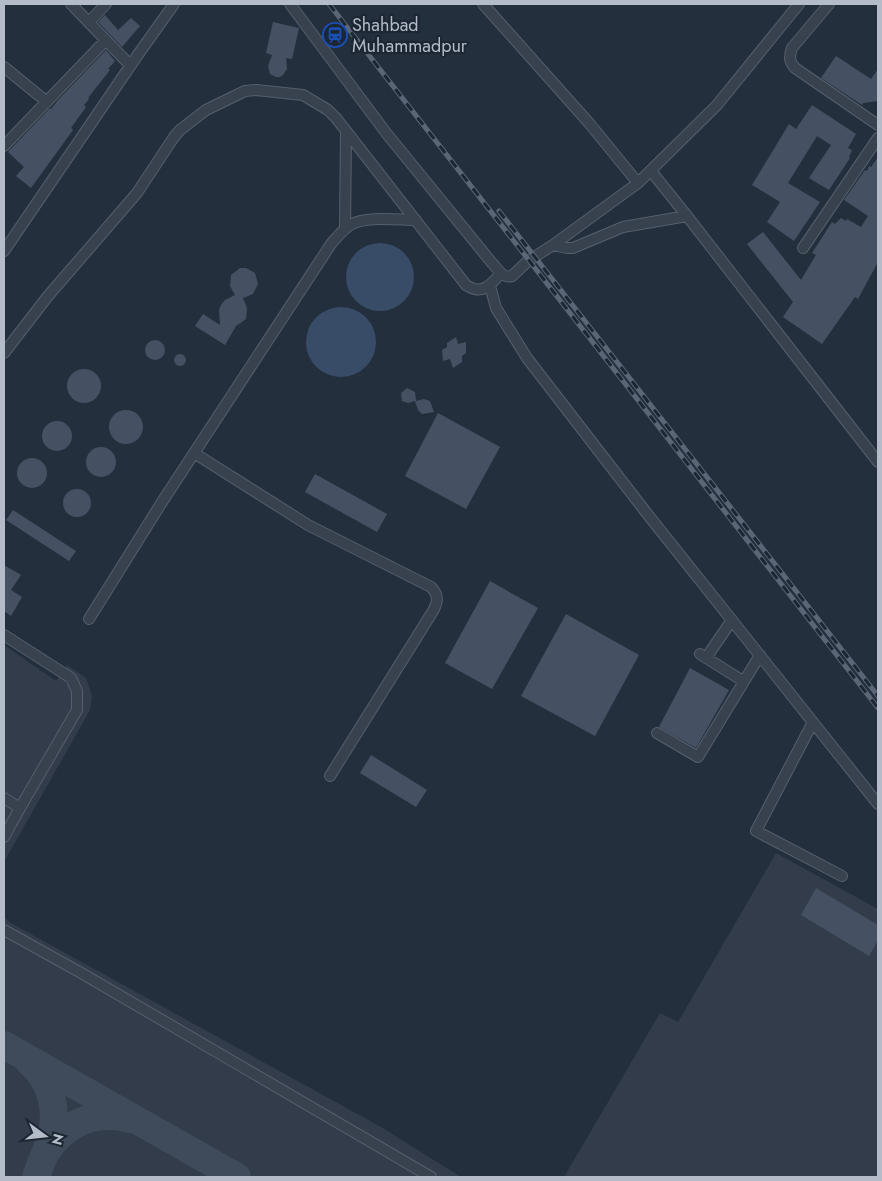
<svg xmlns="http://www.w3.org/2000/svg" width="882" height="1181" viewBox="0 0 882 1181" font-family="Jost,sans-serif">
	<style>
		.airport { fill: #323c4b }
		.water { fill: #394c67 }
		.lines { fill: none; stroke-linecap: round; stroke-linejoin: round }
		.taxiway { stroke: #3f4a5a; stroke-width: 28 }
		.building { fill: #455162 }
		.minor-casing { stroke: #565f6c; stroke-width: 12 }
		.minor { stroke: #38414e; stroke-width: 10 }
		.rail-casing { stroke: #5a6575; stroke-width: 5 }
		.rail { stroke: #1d2633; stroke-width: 3; stroke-dasharray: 9; stroke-linecap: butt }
		.labels { text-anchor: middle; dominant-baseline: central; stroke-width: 4.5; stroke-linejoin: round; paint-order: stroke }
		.poi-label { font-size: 18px; fill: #b4bcc9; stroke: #1d2633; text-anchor: start }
	</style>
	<rect width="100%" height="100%" fill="#242f3e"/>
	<!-- airport -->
	<path class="airport" d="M4,645L56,681L67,665L86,678L92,696L90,710L4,862Z
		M776,853L878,909V1177H564L660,1013L678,1022Z
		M4,917L11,923L381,1127L461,1177H4Z"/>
	<!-- water -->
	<path class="water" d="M346 277a34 34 0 1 1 68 0a34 34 0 1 1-68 0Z
		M306 342a35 35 0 1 1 70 0a35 35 0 1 1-70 0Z"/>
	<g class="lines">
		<!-- taxiway -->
		<path class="taxiway" d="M4,1045L237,1177
			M29,1062C52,1081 59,1112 50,1140C46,1153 40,1164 36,1177
			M47,1151C67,1122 95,1110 130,1119"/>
	</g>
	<!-- building -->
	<path class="building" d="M105,15L118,30L131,18L140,26L122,47L98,22Z
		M273,22L299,28L292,59L286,58L287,69L283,75L280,77H276L270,74L268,66L272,55L266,53Z
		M106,50L115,61L108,69L110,70L88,98L89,99L84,105L86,107L71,128L73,130L31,188L16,176L24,167L8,152L50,108L51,109L58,100Z
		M836,56L871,79L878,69V101L863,103L862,105L821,78Z
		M812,105L856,134L848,148L852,150L849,157L850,158L829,190L809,178L831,145L817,136L788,183L820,202L794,241L767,222L780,202L752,185L789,124L796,129Z
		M878,157V262L858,299L855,297L822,344L783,317L793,302L747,244L763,232L801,280L816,255L812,253L832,222L835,224L841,218L846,221L847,219L861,227L868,216L844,200L865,170L867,171L869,166L871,167Z
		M240,268H246L255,273L258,284L253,294L243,298L247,308L246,319L236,326L225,345L195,326L203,314L220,325L219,310L221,305L225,300L235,295L230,286L231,275Z
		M456,337L458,344L466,342V353L462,356V362L453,368L450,359L443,361L442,350L447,347V343Z
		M145 350a10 10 0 1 1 20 0a10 10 0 1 1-20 0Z
		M174 360a6 6 0 1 1 12 0a6 6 0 1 1-12 0Z
		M67 386a17 17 0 1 1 34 0a17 17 0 1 1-34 0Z
		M407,388L415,392L416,401L424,399L430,401L434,412L422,414L418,410L415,401L408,403L402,401L401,393Z
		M109 427a17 17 0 1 1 34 0a17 17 0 1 1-34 0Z
		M438,413L500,447L466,509L405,476Z
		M42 436a15 15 0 1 1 30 0a15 15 0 1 1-30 0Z
		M86 462a15 15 0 1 1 30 0a15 15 0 1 1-30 0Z
		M17 473a15 15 0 1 1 30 0a15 15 0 1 1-30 0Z
		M315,474L387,514L377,532L305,492Z
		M63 503a14 14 0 1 1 28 0a14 14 0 1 1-28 0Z
		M13,510L76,551L69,561L6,520Z
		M4,565L21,575L11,590L22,597L11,616L4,611Z
		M490,581L538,608L492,689L445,663Z
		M566,614L639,655L595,736L521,696Z
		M690,668L729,690L696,748L659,727Z
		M371,755L427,790L416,807L360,773Z
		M816,888L878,925V940L869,956L801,915Z"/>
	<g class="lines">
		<defs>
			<path id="minor" d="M71,4L130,65
				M290,4L387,134L492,263C498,269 503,279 512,276L528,261L553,245L638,183L717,105L799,4
				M483,4L589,123L638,183
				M829,4L792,48C789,57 789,61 795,68L878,125
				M89,22L106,4
				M4,67L47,102
				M4,146L106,40
				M651,171L687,216L878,462
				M345,229L346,132
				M553,245L567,248H573L623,227L687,216
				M803,248L878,138
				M4,251L137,56L174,4
				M490,286L496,308L527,358L645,511L878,804
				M4,353L48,296L137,193L174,137L180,130L206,110L245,91L256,90L303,95L328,110L336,118L466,285C482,296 491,285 501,273
				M194,453L308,525L431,587C439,595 438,602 433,611L330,776
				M89,619L162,502L331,244C337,237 344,228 352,224C366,216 399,220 416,220
				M4,635L71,678L77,691V710L20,808L4,798
				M700,654L743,681
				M706,658L732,620
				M813,722L756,831L842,876
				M657,733L698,757L760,655
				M4,837L20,808
				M4,930L83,974L431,1177"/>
		</defs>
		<!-- minor casing -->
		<use href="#minor" class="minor-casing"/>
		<!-- minor -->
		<use href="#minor" class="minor"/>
		<defs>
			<path id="rail" d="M329,4L878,708
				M499,211L878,696"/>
		</defs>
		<!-- rail casing -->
		<use href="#rail" class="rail-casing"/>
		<!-- rail -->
		<use href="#rail" class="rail"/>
	</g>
	<!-- icons -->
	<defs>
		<symbol id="station-ring" viewBox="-11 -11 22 22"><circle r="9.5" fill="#1d2633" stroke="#1a4fb4" stroke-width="1.5"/><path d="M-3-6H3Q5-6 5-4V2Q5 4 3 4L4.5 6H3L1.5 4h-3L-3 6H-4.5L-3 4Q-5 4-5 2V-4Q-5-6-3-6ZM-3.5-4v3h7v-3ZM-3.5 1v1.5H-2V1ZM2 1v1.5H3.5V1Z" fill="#1a4fb4"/></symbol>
	</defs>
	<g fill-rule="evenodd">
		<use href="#station-ring" x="321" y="21" width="28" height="28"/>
	</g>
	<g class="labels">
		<!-- poi labels -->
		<g class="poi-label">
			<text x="352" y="25">Shahbad<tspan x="352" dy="21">Muhammadpur</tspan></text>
		</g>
	</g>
	<!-- border -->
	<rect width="882" height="1181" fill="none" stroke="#b4bcc9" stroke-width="10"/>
	<!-- north arrow -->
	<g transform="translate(45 1136) rotate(105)" stroke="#1d2633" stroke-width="4" paint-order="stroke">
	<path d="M0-4L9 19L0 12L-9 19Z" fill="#b4bcc9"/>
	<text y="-8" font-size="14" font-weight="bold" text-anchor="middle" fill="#b4bcc9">N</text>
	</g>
</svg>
